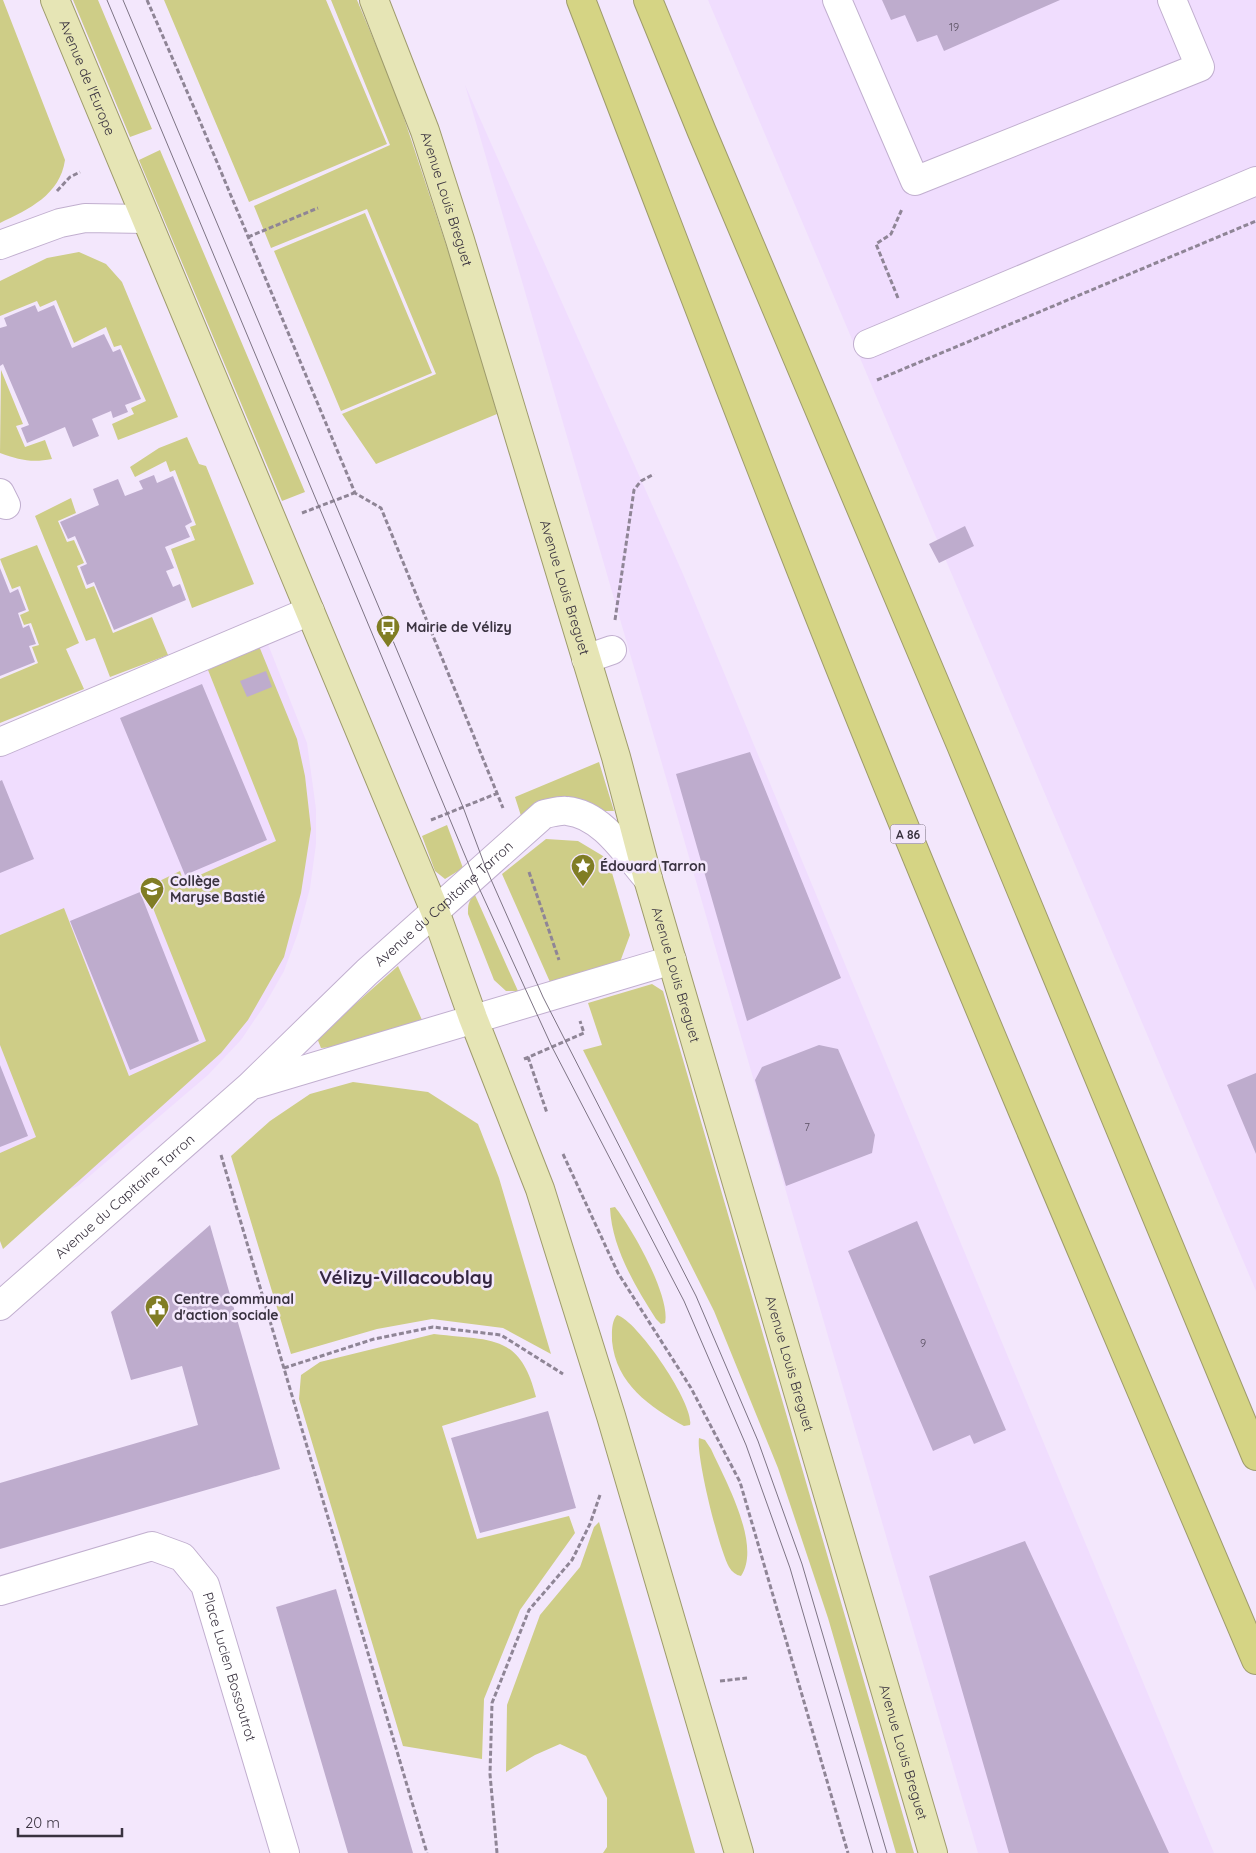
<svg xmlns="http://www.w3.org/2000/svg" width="1256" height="1853" viewBox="0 0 1256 1853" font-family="Quicksand,sans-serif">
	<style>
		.built { fill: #f0ddfe }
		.green { fill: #cecd87 }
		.building { fill: #beaccd }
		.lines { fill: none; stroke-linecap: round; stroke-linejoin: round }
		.minor-casing { stroke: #c1afcf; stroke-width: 30 }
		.major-casing { stroke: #9e9b6c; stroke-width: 30 }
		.highway-casing { stroke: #9e9b6c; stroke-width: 30 }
		.path { stroke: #8f8596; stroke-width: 3; stroke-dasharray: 5 2.5; stroke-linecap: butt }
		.minor { stroke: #fff; stroke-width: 28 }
		.major { stroke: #e6e5b5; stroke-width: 28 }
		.highway { stroke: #d5d484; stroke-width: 28 }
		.tram { stroke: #7d7484; stroke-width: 1 }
		.labels { text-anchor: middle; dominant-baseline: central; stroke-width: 5; stroke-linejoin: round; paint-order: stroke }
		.number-label { font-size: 11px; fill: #5a5062 }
		.shield { fill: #f3e7fc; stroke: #716878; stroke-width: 1 }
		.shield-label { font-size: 12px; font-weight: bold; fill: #39323f }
		.street-label { font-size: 14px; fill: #39323f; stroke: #f3e7fc }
		.poi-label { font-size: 14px; font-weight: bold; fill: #39323f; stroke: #f3e7fc; text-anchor: start }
		.district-label { font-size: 19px; font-weight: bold; fill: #362741; stroke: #f3e7fc }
	</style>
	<rect width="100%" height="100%" fill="#f3e7fc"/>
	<!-- built -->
	<path class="built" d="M708,0H1256V1291Z
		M465,85L683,574L1214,1853H978Z
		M260,624L307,743L316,809V844L310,888L298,933L284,971L264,1006L241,1040L208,1075L78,1186L0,1218V729Z"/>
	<!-- green -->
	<path class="green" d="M0,0H3L65,160C60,195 29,209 0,223Z
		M73,0H98L152,129L130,137Z
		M164,0H326L387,144L249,202Z
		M331,0H357L395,91L480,347L497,414L376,464L342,414L436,374L367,209L271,248L254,206L390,145Z
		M160,150L305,492L282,501L139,160Z
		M365,213L432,373L341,411L274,251Z
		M79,252L106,264L122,282L178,417L118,440L112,424L134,414L131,408L146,401L121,345L114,347L106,327L74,343L56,300L40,307L37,301L0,316V281L47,258Z
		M1,370L23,424L16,426L25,447L45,440L52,459C32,463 19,460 0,453Z
		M187,437L199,464L206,466L254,584L192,608L171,549L195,540L190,527L196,525L175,470L170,472L166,461L135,477L130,467L159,448Z
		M71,498L76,513L58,521L67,542L74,540L84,563L77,566L86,589L94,586L113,633L152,617L168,655L110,677L95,638L86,641L35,516Z
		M37,545L79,643L66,649L84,689L0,723V679L38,663L32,647L39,645L31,623L24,625L20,615L29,611L20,586L12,589L0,559Z
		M259,646L297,739L305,776L311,829L301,893L284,957L248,1020L221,1053L3,1249L0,1241V1153L36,1137L0,1045V935L64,908L129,1076L206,1041L145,888L180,871L184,882L276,841L208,670Z
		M599,762L614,811H602L585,800L560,798L522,819L515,797Z
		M447,825L463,868L445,879L435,871L422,836Z
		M546,839L578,841L608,859L630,935L620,962L550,982L502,874Z
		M475,895L518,991H506L494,980L468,914C468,905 468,901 475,895Z
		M398,966L422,1020L334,1047L321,1048L317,1038Z
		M652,984L663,991L914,1853H896L828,1618L778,1468L714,1311L583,1050L602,1045L588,1003Z
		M353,1082L428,1092L478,1124L499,1178L551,1354L503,1328L432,1319L377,1329L291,1354L231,1156L270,1121L310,1094Z
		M615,1207C632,1228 671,1297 665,1323L661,1324L656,1319C635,1286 612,1248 610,1208Z
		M617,1315C637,1320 695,1405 690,1425L684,1426C650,1407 616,1384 612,1341C612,1333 611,1322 617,1315Z
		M434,1334C491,1341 520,1333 536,1397L442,1426L477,1539L569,1516L575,1533L520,1610L484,1699L482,1759L403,1746L299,1399L301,1375L320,1362Z
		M699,1438L705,1440L711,1449C725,1480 762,1545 741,1576C736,1575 732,1572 729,1567C719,1549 696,1457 699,1438Z
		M599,1522L695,1853H603L607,1847V1798L586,1756L560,1744L535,1755L506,1772L507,1705L540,1615L580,1567L594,1527Z"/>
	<!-- building -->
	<path class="building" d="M882,0H1060L944,51L937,35L917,42L905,15L891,20Z
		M35,305L38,312L54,305L72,348L104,334L113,352L120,349L141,399L125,405L128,412L113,418L111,411L92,419L99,436L73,447L65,427L27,443L21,428L29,425L3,364L0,366V328L7,326L4,318Z
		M154,475L157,483L173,476L192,522L185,526L190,537L165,547L174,568L166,571L173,587L180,584L186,600L114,630L94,582L87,585L80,567L87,564L75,536L68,539L60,522L99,505L93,489L118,479L125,496L143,489L139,481Z
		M965,526L974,546L939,563L929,544Z
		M0,568L10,593L18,589L26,610L18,613L23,628L29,625L36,644L29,646L35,662L0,676Z
		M266,671L272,687L247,697L240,681Z
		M202,684L267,840L185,875L120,718Z
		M750,752L841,978L747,1021L676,774Z
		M2,780L34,859L0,873V781Z
		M140,892L199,1041L130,1070L70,921Z
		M819,1045L838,1049L875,1135L872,1153L786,1186L755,1080L762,1067Z
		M0,1065L28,1136L0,1147Z
		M1256,1073V1154L1227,1085Z
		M917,1221L1006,1430L974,1444L970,1435L933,1451L848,1251Z
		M210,1225L280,1469L0,1549V1483L198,1425L182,1366L131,1380L111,1312Z
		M548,1411L576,1508L480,1533L451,1438Z
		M1025,1541L1169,1853H1009L929,1576Z
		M336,1589L413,1853H348L276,1607Z"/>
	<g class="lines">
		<defs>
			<g id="minor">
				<path d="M837,0L915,181L1200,67L1172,0"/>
				<path d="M0,245L60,223L85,218L146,219"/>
				<path d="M868,344L1256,181"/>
				<path d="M0,493L6,505"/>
				<path d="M586,659L612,650"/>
				<path d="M0,742L310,611"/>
				<path d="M256,1084L672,960"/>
				<path id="s1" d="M0,1306L250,1086L367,972L544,814C551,813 560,810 567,811C602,814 627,855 648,879"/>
				<path id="s2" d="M0,1591L152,1546L182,1557L205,1585L285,1853"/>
			</g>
			<g id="major">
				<path id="s3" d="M55,0L435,911L473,1018L540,1189L611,1416L739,1853"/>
				<path id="s4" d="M374,0L425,131L460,240L616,757L648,879L933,1853"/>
			</g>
			<path id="highway" d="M581,0C677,249 771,499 872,747C996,1053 1127,1356 1256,1660
				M648,0L702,132L961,745L1256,1456"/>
		</defs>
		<!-- minor casing -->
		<use href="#minor" class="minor-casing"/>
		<!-- major casing -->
		<use href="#major" class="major-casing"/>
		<!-- highway casing -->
		<use href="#highway" class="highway-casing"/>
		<!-- path -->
		<path class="path" d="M147,0L199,119L355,493L381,508L503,808
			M57,191L70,177L80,172
			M248,237L318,208
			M898,298L876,244L891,234L902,209
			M877,380L1256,221
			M302,513L354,493
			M615,620L634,490L641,481L654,474
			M431,820L498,793
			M529,872L559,960
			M528,1057L547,1113
			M524,1059L584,1033L580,1021
			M563,1154L618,1273L691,1388L740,1482L848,1853
			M221,1155L427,1853
			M284,1368L374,1339L433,1327L501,1335L563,1374
			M720,1681L747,1678
			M497,1853L490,1774L492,1703L529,1610L572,1560L590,1524L600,1495"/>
		<!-- minor -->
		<use href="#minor" class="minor"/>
		<!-- major -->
		<use href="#major" class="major"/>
		<!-- highway -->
		<use href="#highway" class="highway"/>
		<!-- tram -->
		<path class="tram" d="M107,0L474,877L552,1047L684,1301L746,1445L790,1568L873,1853
			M123,0L463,807L485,866L543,997L696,1296L758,1441L802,1564L887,1853"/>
	</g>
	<!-- icons -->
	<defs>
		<symbol id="bus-pin" viewBox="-11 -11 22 30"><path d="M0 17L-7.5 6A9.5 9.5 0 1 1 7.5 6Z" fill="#807d24" stroke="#f3e7fc"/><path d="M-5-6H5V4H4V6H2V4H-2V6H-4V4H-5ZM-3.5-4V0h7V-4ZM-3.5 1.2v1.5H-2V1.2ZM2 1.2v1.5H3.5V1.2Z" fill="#fff"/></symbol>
		<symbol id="sight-pin" viewBox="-11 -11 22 30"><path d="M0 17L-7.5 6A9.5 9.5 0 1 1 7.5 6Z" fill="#807d24" stroke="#f3e7fc"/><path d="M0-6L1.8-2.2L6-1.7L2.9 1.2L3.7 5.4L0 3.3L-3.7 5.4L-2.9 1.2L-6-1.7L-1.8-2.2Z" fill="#fff"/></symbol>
		<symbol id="school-pin" viewBox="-11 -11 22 30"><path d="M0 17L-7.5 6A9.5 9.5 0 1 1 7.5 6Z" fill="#807d24" stroke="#f3e7fc"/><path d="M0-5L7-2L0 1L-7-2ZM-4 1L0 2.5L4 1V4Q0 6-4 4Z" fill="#fff"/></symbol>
		<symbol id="civic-pin" viewBox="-11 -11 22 30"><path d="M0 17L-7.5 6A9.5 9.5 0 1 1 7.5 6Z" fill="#807d24" stroke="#f3e7fc"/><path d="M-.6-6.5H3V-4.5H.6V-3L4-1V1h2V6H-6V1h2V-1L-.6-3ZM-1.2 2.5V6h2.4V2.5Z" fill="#fff"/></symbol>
	</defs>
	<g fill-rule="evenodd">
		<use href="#bus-pin" x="374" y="613" width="28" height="38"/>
		<use href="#sight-pin" x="569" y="852" width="28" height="38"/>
		<use href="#school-pin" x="138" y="875" width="28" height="38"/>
		<use href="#civic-pin" x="143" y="1293" width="28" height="38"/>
	</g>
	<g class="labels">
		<!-- number labels -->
		<g class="number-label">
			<text x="954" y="27">19</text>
			<text x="807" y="1127">7</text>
			<text x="923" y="1343">9</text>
		</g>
		<!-- shield labels -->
		<rect class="shield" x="890.5" y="824.5" width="35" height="19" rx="4"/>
		<g class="shield-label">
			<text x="908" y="834">A 86</text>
		</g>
		<!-- street labels -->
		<g class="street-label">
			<text stroke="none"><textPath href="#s3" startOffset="84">Avenue de l'Europe</textPath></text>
			<text stroke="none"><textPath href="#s4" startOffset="212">Avenue Louis Breguet</textPath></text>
			<text stroke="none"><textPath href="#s4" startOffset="618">Avenue Louis Breguet</textPath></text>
			<text stroke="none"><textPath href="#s1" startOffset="599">Avenue du Capitaine Tarron</textPath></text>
			<text stroke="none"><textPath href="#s4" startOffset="1021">Avenue Louis Breguet</textPath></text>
			<text stroke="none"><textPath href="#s1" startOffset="166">Avenue du Capitaine Tarron</textPath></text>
			<text stroke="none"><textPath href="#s4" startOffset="1426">Avenue Louis Breguet</textPath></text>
			<text stroke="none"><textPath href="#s2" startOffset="312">Place Lucien Bossoutrot</textPath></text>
			<text stroke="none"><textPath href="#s4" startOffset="1831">Avenue Louis Breguet</textPath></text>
		</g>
		<!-- poi labels -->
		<g class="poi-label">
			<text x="406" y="627">Mairie de Vélizy</text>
			<text x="600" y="866">Édouard Tarron</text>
			<text x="170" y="881">Collège<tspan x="170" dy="16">Maryse Bastié</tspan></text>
			<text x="174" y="1299">Centre communal<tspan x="174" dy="16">d'action sociale</tspan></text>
		</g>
		<!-- district labels -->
		<g class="district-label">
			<text x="406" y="1277">Vélizy-Villacoublay</text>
		</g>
	</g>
	<!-- scale -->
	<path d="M18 1828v8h104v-8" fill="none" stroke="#39323f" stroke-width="2.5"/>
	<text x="25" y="1828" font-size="15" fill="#39323f" stroke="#f3e7fc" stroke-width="4" paint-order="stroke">20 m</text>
</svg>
